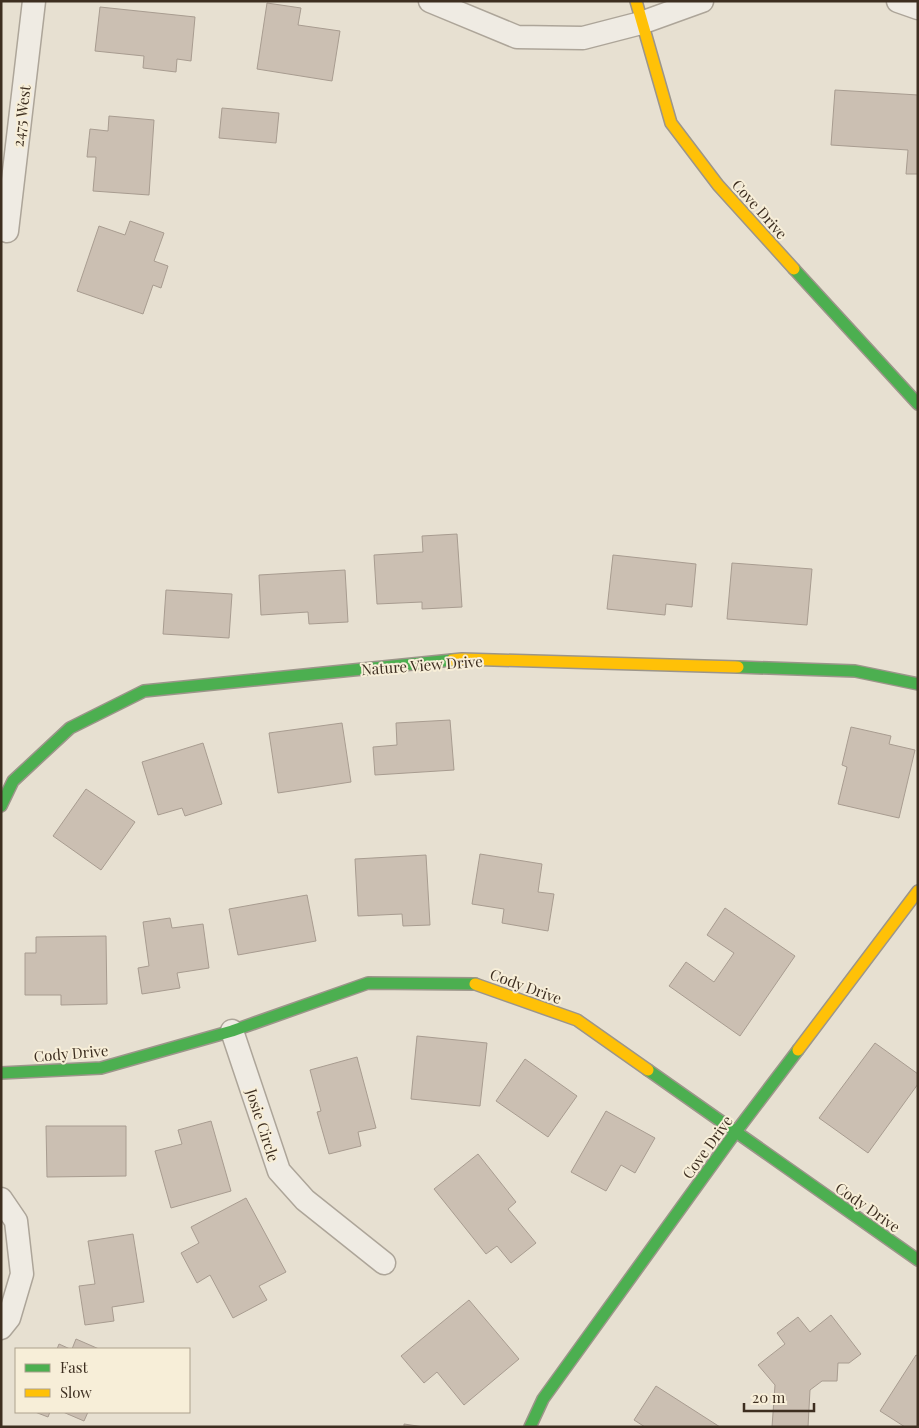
<svg xmlns="http://www.w3.org/2000/svg" width="919" height="1428" viewBox="0 0 919 1428" font-family="'Playfair Display',serif">
	<style>
		.building { fill: #cbbfb2; stroke: #a89c90 }
		.lines { fill: none; stroke-linecap: round; stroke-linejoin: round }
		.street-casing { stroke: #ada599; stroke-width: 25 }
		.fast-casing { stroke: #9c958a; stroke-width: 14 }
		.slow-casing { stroke: #9c958a; stroke-width: 14 }
		.street { stroke: #efebe3; stroke-width: 22 }
		.fast { stroke: #4caf50; stroke-width: 11 }
		.slow { stroke: #ffc107; stroke-width: 11 }
		.labels { text-anchor: middle; dominant-baseline: central; stroke-width: 4; stroke-linejoin: round; paint-order: stroke }
		.street-label { font-size: 15px; fill: #3d2e20; stroke: #f7eed8 }
	</style>
	<rect width="100%" height="100%" fill="#e7e0d1"/>
	<!-- building -->
	<path class="building" d="M267,3L301,8L298,25L340,31L332,81L257,69Z
		M100,7L195,17L191,61L177,59L176,72L143,68L144,56L95,51Z
		M835,90L918,95V174H906L908,150L831,145Z
		M222,108L279,113L276,143L219,138Z
		M109,116L154,120L149,195L93,191L96,157H87L90,129L108,131Z
		M130,221L164,233L154,261L168,266L161,288L153,285L143,314L77,291L99,226L125,235Z
		M457,534L462,607L422,609V602L377,604L374,555L423,552L422,536Z
		M613,555L696,564L692,607L666,604L665,615L607,609Z
		M732,563L812,569L807,625L727,619Z
		M345,570L348,622L309,624L308,612L261,615L259,575Z
		M166,590L232,594L229,638L163,634Z
		M450,720L454,770L375,775L373,747L397,745L396,723Z
		M342,723L351,782L278,793L269,733Z
		M851,727L891,736L889,744L915,750L899,818L838,804L847,767L842,765Z
		M203,743L222,804L185,816L182,808L158,815L142,762Z
		M86,789L135,822L101,870L53,836Z
		M480,854L542,864L538,892L554,894L548,931L502,923L504,909L472,904Z
		M426,855L430,925L403,926L402,914L358,916L355,859Z
		M307,895L316,941L238,955L229,909Z
		M725,908L795,956L740,1036L669,986L686,962L714,982L734,953L707,935Z
		M170,918L172,928L203,924L209,968L177,973L180,988L142,994L138,968L149,966L143,922Z
		M106,936L107,1004L61,1005V995H25V953H36V937Z
		M417,1036L487,1043L480,1106L411,1099Z
		M875,1043L918,1074V1084L868,1153L819,1118Z
		M357,1057L376,1128L358,1132L361,1146L329,1154L317,1112L321,1111L310,1070Z
		M525,1059L577,1096L548,1137L496,1101Z
		M606,1111L655,1138L635,1173L621,1165L606,1191L571,1172Z
		M211,1121L231,1191L171,1208L155,1151L182,1144L178,1130Z
		M46,1126H126V1176L47,1177Z
		M478,1154L516,1202L508,1209L536,1243L511,1263L497,1246L486,1254L434,1189Z
		M246,1198L286,1272L259,1286L267,1300L233,1318L210,1275L197,1283L181,1253L199,1243L191,1227Z
		M133,1234L144,1302L112,1307L114,1321L85,1325L79,1286L95,1284L88,1241Z
		M469,1300L519,1359L464,1405L437,1372L424,1383L401,1356Z
		M831,1315L861,1354L849,1363H838L837,1381H822L810,1390L808,1427H772L775,1385L758,1365L785,1344L777,1333L798,1317L810,1332Z
		M76,1339L99,1349H72Z
		M59,1344L70,1349H57Z
		M916,1355L918,1356V1427H905L880,1411Z
		M656,1386L720,1427H645L634,1420Z
		M35,1412H50L48,1417Z
		M63,1412H88L84,1421Z
		M404,1424L424,1427H404Z"/>
	<g class="lines">
		<defs>
			<path id="street" d="M430,1L517,37L583,38L641,23L702,1
				M898,1L918,8
				M7,231L34,1
				M232,1031L279,1171L305,1200L384,1263
				M1,1199L16,1221L22,1274L9,1318L1,1328"/>
			<path id="fast" d="M794,269L918,404
				M738,667L855,671L918,684
				M1,806L13,781L70,728L144,691L452,660
				M648,1070L918,1260
				M1,1073L101,1068L232,1031L368,983L475,984
				M530,1427L543,1399L735,1133L798,1050"/>
			<path id="slow" d="M636,1L671,123L718,185L794,269
				M452,660L462,659L738,667
				M475,984L577,1020L648,1070
				M798,1050L918,891"/>
		</defs>
		<!-- street casing -->
		<use href="#street" class="street-casing"/>
		<!-- fast casing -->
		<use href="#fast" class="fast-casing"/>
		<!-- slow casing -->
		<use href="#slow" class="slow-casing"/>
		<!-- street -->
		<use href="#street" class="street"/>
		<!-- fast -->
		<use href="#fast" class="fast"/>
		<!-- slow -->
		<use href="#slow" class="slow"/>
	</g>
	<g class="labels">
		<!-- street labels -->
		<g class="street-label">
			<text transform="translate(21 116) rotate(-83)">2475 West</text>
			<text transform="translate(760 209) rotate(48)">Cove Drive</text>
			<text transform="translate(422 665) rotate(-4)">Nature View Drive</text>
			<text transform="translate(526 986) rotate(20)">Cody Drive</text>
			<text transform="translate(71 1053) rotate(-5)">Cody Drive</text>
			<text transform="translate(263 1125) rotate(72)">Josie Circle</text>
			<text transform="translate(707 1147) rotate(-54)">Cove Drive</text>
			<text transform="translate(868 1207) rotate(35)">Cody Drive</text>
		</g>
	</g>
	<!-- border -->
	<rect width="919" height="1428" fill="none" stroke="#3d2e20" stroke-width="5"/>
	<!-- legend -->
	<rect x="15" y="1348" width="175" height="65" fill="#f7eed8" stroke="#ada18e"/>
	<rect x="25" y="1364" width="25" height="8" fill="#4caf50" stroke="#ada18e"/>
	<text x="60" y="1373" font-size="15" fill="#3d2e20">Fast</text>
	<rect x="25" y="1389" width="25" height="8" fill="#ffc107" stroke="#ada18e"/>
	<text x="60" y="1398" font-size="15" fill="#3d2e20">Slow</text>
	<!-- scale -->
	<path d="M744 1403v8h70v-8" fill="none" stroke="#3d2e20" stroke-width="2.5"/>
	<text x="752" y="1403" font-size="15" fill="#3d2e20" stroke="#f7eed8" stroke-width="4" paint-order="stroke">20 m</text>
</svg>
